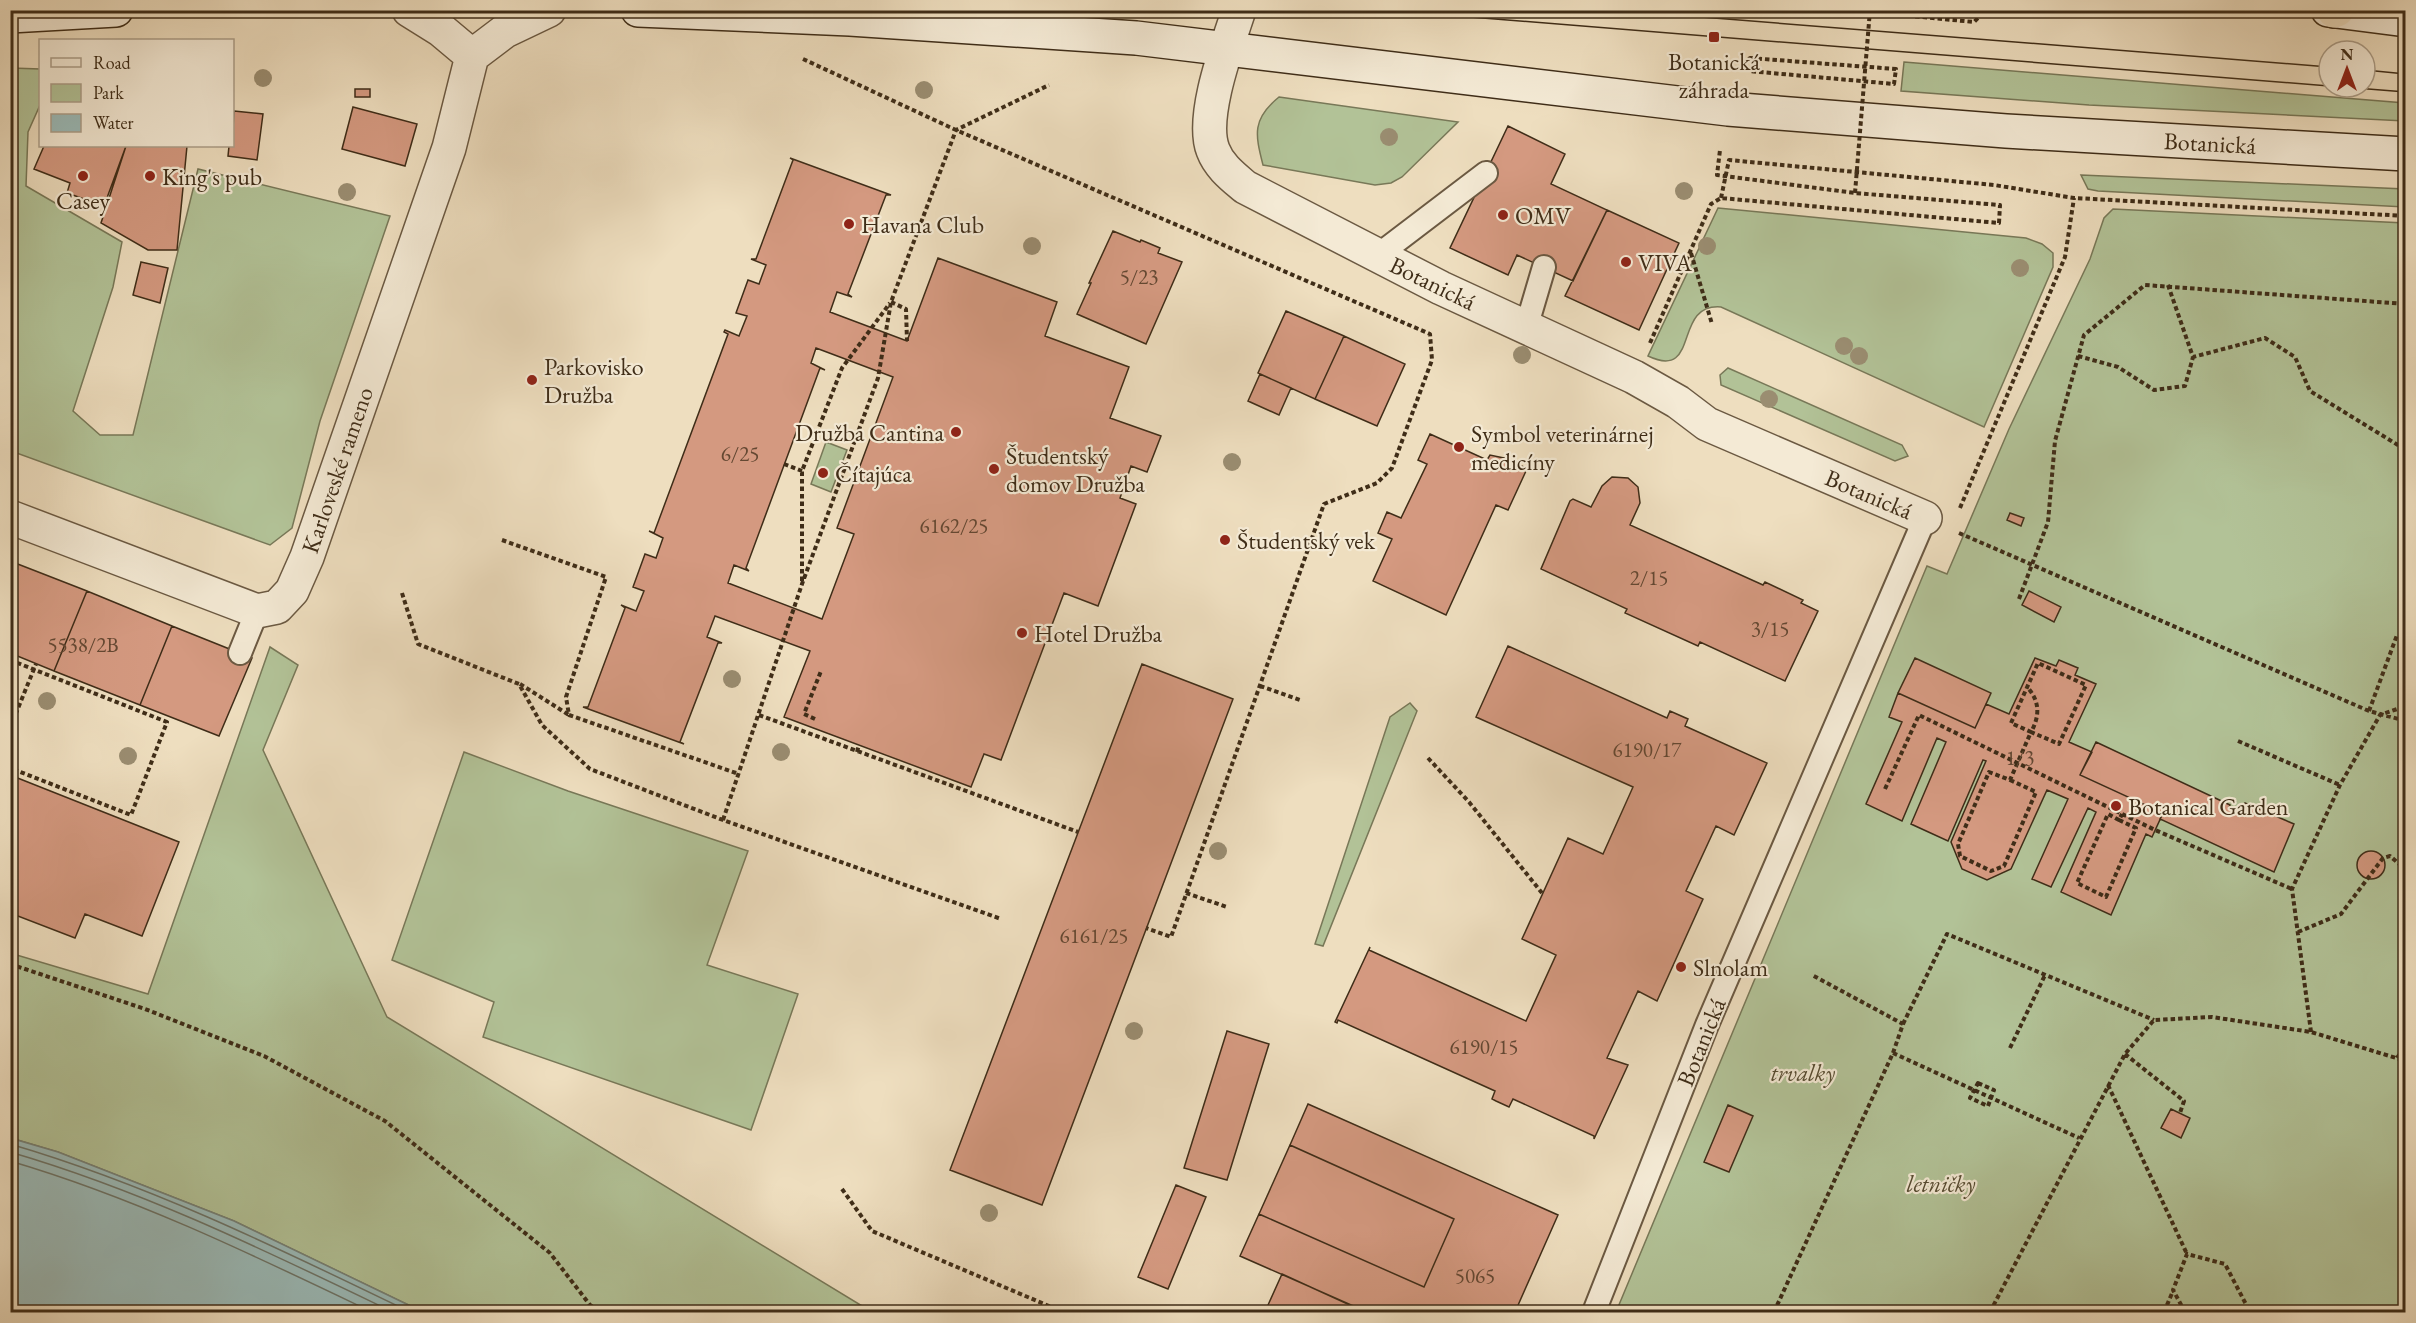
<svg xmlns="http://www.w3.org/2000/svg" width="2416" height="1323" viewBox="0 0 2416 1323" font-family="'EB Garamond',serif">
	<style>
		.green { fill: #b2c297; stroke: #787858; stroke-width: 1.5 }
		.water { fill: #9bbbb9; stroke: #768279; stroke-width: 1.5 }
		.lines { fill: none; stroke-linecap: round; stroke-linejoin: round }
		.shore { stroke: #6d7468; stroke-width: 1.5 }
		.building { fill: #d49980; stroke: #3f2d18; stroke-width: 1.5; fill-rule: evenodd }
		.lane-casing { stroke: #6b5942; stroke-width: 26 }
		.street-casing { stroke: #6b5942; stroke-width: 36 }
		.secondary-casing { stroke: #3f2d18; stroke-width: 36 }
		.highway-casing { stroke: #3f2d18; stroke-width: 36 }
		.path { stroke: #3f2d18; stroke-width: 4; stroke-dasharray: 4.5 3; stroke-linecap: butt }
		.lane { stroke: #f4ead5; stroke-width: 22 }
		.street { stroke: #f4ead5; stroke-width: 33 }
		.secondary { stroke: #f4ead5; stroke-width: 33 }
		.highway { stroke: #eedebf; stroke-width: 33 }
		.tram { stroke: #3f2d18; stroke-width: 1.5 }
		.path-bridge { stroke: #3f2d18; stroke-width: 4; stroke-dasharray: 4.5 3; stroke-linecap: butt }
		.tree { fill: #9a8d71 }
		.poi-dot { fill: #8f2418; stroke: #f4ead5; stroke-width: 2 }
		.labels { text-anchor: middle; dominant-baseline: central; stroke-width: 4.5; stroke-linejoin: round; paint-order: stroke }
		.number-label { font-size: 21px; fill: #644832 }
		.poi-label { font-size: 24px; fill: #3f2d18; stroke: #f4ead5; text-anchor: start }
		.street-label { font-size: 24px; fill: #3f2d18; stroke: #f4ead5 }
		.park-label { font-size: 24px; font-style: italic; fill: #564b31; stroke: #f4ead5 }
	</style>
	<rect width="100%" height="100%" fill="#eedebf"/>
	<filter id="stains"><feTurbulence type="fractalNoise" baseFrequency=".00333" numOctaves="4"/><feColorMatrix values="0 0 0 0 .2 0 0 0 0 .09 0 0 0 0 .02 0 0 0 .5 -.17"/></filter>
	<radialGradient id="worn" r=".72"><stop offset=".6" stop-color="#630" stop-opacity="0"/><stop offset="1" stop-color="#630" stop-opacity=".3"/></radialGradient>
	<!-- green -->
	<path class="green" d="M1904,62L2405,103V121L2089,105L1901,91Z
		M11,68L40,69V105L28,132L26,186L122,242L113,287L73,411L100,435H133L198,169L390,216L320,421L292,528L270,545L11,451Z
		M1279,97L1458,122L1402,177L1391,183L1375,185L1263,165C1255,134 1252,119 1279,97Z
		M2081,175L2405,189V207L2098,191L2088,189Z
		M1718,208L2026,238L2042,244L2053,253V267L1984,427L1721,307C1672,303 1701,381 1648,356Z
		M2113,209L2405,223V1312H1616L1927,566L1947,574L2009,429L2090,259L2104,218Z
		M1728,368L1902,445L1908,456L1895,461L1721,385L1720,375Z
		M826,442L847,450L831,492L811,484Z
		M270,647L298,665L263,750L387,1017L867,1309L882,1312H423L234,1221L58,1152L11,1138L10,953L148,994Z
		M1410,703L1417,711L1323,946L1315,944L1390,717Z
		M464,752L568,791L748,851L707,965L798,994L751,1130L483,1037L494,1002L392,960Z"/>
	<!-- water -->
	<path class="water" d="M10,1138L58,1152L234,1221L423,1312H11Z"/>
	<g class="lines">
		<!-- shore -->
		<path class="shore" d="M10,1144C150,1185 280,1249 410,1312
			M10,1152C144,1191 268,1252 393,1312
			M10,1161C136,1198 255,1256 372,1312"/>
	</g>
	<!-- building -->
	<path class="building" d="M355,89H370V97H355Z
		M353,107L417,124L405,166L342,149Z
		M234,111L263,114L257,160L228,156L229,146H232Z
		M1508,126L1565,154L1551,184L1607,210L1573,281L1517,255L1508,275L1450,248Z
		M44,146H126L104,206L67,193L70,183L34,169Z
		M126,146H187L177,250H148L101,223Z
		M790,158L891,195H886L848,294L852,297L837,292L830,312L907,341L938,258L1057,302L1045,336L1129,367L1110,418L1161,436L1147,472L1131,466L1120,498L1136,504L1098,606L1064,593L1001,760L984,754L971,787L784,717L810,651L715,616L707,637L722,643H718L680,742L684,744L583,707H588L625,608L621,605L636,611L644,591L633,587L645,554L656,558L663,538L649,531L654,533L728,334L724,332L725,330L739,336L747,316L736,313L748,280L759,284L766,265L751,259H756L793,160ZM816,348L893,377L837,528L854,534L822,619L728,583L734,565L749,571L746,568L820,368L825,370L811,363Z
		M1607,210L1679,243L1639,330L1565,296Z
		M1113,231L1140,242L1141,240L1160,248L1158,253L1182,262L1146,344L1077,314L1091,283H1089Z
		M141,262L168,268L160,303L133,295Z
		M1286,311L1344,336L1315,399L1258,373Z
		M1344,336L1405,364L1377,426L1315,399Z
		M1260,374L1291,388L1279,415L1248,401Z
		M1430,434L1487,460L1490,455L1504,458L1524,467L1522,470L1526,471L1508,510L1496,505L1446,615L1373,581L1392,539L1378,533L1387,512L1401,518L1427,464L1418,460Z
		M1612,477L1628,478L1638,487L1640,503L1630,525L1763,585L1765,582L1803,600L1801,603L1818,611L1785,681L1700,642L1698,646L1625,613L1627,609L1541,569L1570,501L1573,499L1591,507L1602,486Z
		M2010,513L2024,518L2021,526L2007,520Z
		M10,561L87,591L54,671L10,653Z
		M87,591L172,626L140,705L54,671Z
		M2029,591L2061,607L2054,622L2022,605Z
		M172,626L252,658L219,736L140,705Z
		M1508,646L1667,718L1670,711L1688,719L1685,726L1767,763L1734,835L1716,826L1686,891L1703,899L1657,1001L1638,991L1607,1058L1628,1065L1594,1139V1136L1513,1099L1509,1107L1496,1101L1492,1099L1495,1091L1338,1020L1337,1023L1335,1022L1370,947L1369,950L1526,1021L1556,955L1522,939L1568,838L1603,854L1633,787L1476,717Z
		M1915,658L1991,693L1975,728L1898,693Z
		M2035,658L2056,666L2059,660L2078,668L2075,675L2096,684L2069,742L2092,752L2080,775L2163,813L2152,837L2146,834L2111,915L2061,892L2096,812L2088,808L2051,887L2032,879L2068,799L2047,790L2011,869L1987,880L1962,869L1951,842L1986,761L1983,760L1948,841L1911,824L1946,742L1937,738L1902,821L1866,804L1902,722L1889,717L1898,693L1975,728L1986,704L2009,714Z
		M1142,664L1233,699L1042,1205L950,1170Z
		M2096,742L2230,805L2229,808L2240,813L2245,803L2294,824L2274,872L2160,819L2163,813L2080,775Z
		M10,775L179,842L142,936L85,914L75,938L10,913Z
		M2357 865a14 14 0 1 1 28 0a14 14 0 1 1-28 0Z
		M1227,1031L1269,1044L1227,1180L1184,1168Z
		M1308,1104L1558,1215L1515,1312H1367L1240,1256L1259,1214L1424,1287L1454,1219L1290,1145Z
		M1728,1105L1753,1116L1729,1172L1704,1162Z
		M2171,1109L2190,1118L2181,1138L2161,1128Z
		M1290,1145L1454,1219L1424,1287L1259,1214Z
		M1176,1185L1206,1197L1168,1289L1138,1277Z
		M1282,1274L1363,1311L1362,1312H1284L1268,1305Z"/>
	<g class="lines">
		<defs>
			<path id="lane" d="M1377,256L1486,173
				M1526,328L1544,267
				M240,653L257,611
				M1594,1312L1707,1025L1925,518"/>
			<path id="street" d="M409,10L441,30L472,56
				M1239,10C1228,44 1200,117 1213,150C1219,166 1232,176 1245,187L1441,288L1634,377L1678,402L1707,424L1925,518
				M472,56L505,31L549,10
				M10,517L257,611L277,607L292,591L307,557L449,148L472,56"/>
			<path id="secondary" d="M638,10L850,19L1136,38L1728,109L2006,131L2406,154
				M2328,10L2406,20
				M10,16L116,10"/>
			<path id="highway" d="M2334,11L2337,10"/>
		</defs>
		<!-- lane casing -->
		<use href="#lane" class="lane-casing"/>
		<!-- street casing -->
		<use href="#street" class="street-casing"/>
		<!-- secondary casing -->
		<use href="#secondary" class="secondary-casing"/>
		<!-- highway casing -->
		<use href="#highway" class="highway-casing"/>
		<!-- path -->
		<path class="path" d="M1848,10L1974,22L1980,16L1975,11
			M1750,58L1896,69L1894,84L1749,71L1744,63Z
			M803,59L956,130L1430,334L1432,360L1392,468L1377,483L1324,504L1171,937L1146,928
			M1721,198L1729,160L1994,185L2074,198L2406,216
			M1691,253L1712,324
			M2168,285L2193,357L2265,338L2295,357L2310,391L2406,450
			M891,302L906,309L907,341
			M1650,343L1711,204L1721,198L1999,223L2000,205L1855,193L1717,175L1720,150
			M2078,356L2118,367L2154,390L2185,386L2193,357
			M784,464L802,471
			M1960,508L2065,257L2074,198
			M2404,528L2406,527
			M1959,533L2369,711L2406,721
			M502,540L606,577L566,697L569,715L739,774
			M802,581V471L842,368L890,303
			M402,593L418,644L519,684L542,725L590,769L723,820L1001,919
			M2019,599L2048,522L2055,441L2084,335L2145,285L2406,304
			M10,660L167,722L131,815L10,768
			M520,684L569,715
			M1260,686L1300,700
			M2369,711L2397,635
			M759,715L1078,832
			M815,719L804,714L821,671
			M10,728L36,664
			M2238,741L2340,785
			M857,752L859,745
			M1428,758L1469,802L1542,893
			M2010,780L2036,792L2004,866L1991,871L1960,856L1958,844L1989,772L2010,780L2031,732L2011,723L2038,663L2086,685L2059,744L2031,732C2040,716 2040,701 2027,687
			M1885,789L1919,715L2155,830L2292,889
			M723,820L802,584L878,378L891,302L956,130L1049,85
			M2119,820L2136,828L2106,897L2077,883L2108,814L2119,820L2122,814
			M1186,893L1227,907
			M2298,932L2341,914L2383,858L2390,856L2406,870
			M10,964L145,1009L264,1056L385,1121L550,1253L590,1305L600,1312
			M1903,1024L1947,934L2154,1020
			M2311,1032L2292,889L2340,785L2380,715L2406,706
			M2010,1048L2045,975
			M1893,1053L2079,1138
			M2125,1054L2184,1101L2180,1113
			M2397,1058L2406,1045
			M1978,1083L1994,1090L1988,1106L1970,1098Z
			M2108,1085L2187,1254
			M842,1189L872,1231L1063,1312
			M1774,1312L1893,1053L1903,1024L1812,975
			M1990,1312L2125,1054L2154,1020L2212,1017L2311,1032L2406,1061
			M2164,1312L2173,1291
			M2185,1312L2173,1290L2187,1254L2225,1264L2250,1312
			M2323,1312H2328"/>
		<!-- lane -->
		<use href="#lane" class="lane"/>
		<!-- street -->
		<use href="#street" class="street"/>
		<!-- secondary -->
		<use href="#secondary" class="secondary"/>
		<!-- highway -->
		<use href="#highway" class="highway"/>
		<!-- tram -->
		<path class="tram" d="M1383,10L2329,86
			M1613,10L2329,67
			M2365,70L2406,74
			M2343,87L2406,92"/>
		<!-- path-bridge -->
		<path class="path-bridge" d="M1855,193L1870,10"/>
	</g>
	<!-- trees -->
	<g class="tree">
		<circle cx="263" cy="78" r="9"/>
		<circle cx="924" cy="90" r="9"/>
		<circle cx="1389" cy="137" r="9"/>
		<circle cx="1684" cy="191" r="9"/>
		<circle cx="347" cy="192" r="9"/>
		<circle cx="1032" cy="246" r="9"/>
		<circle cx="1707" cy="246" r="9"/>
		<circle cx="2020" cy="268" r="9"/>
		<circle cx="1844" cy="346" r="9"/>
		<circle cx="1522" cy="355" r="9"/>
		<circle cx="1859" cy="356" r="9"/>
		<circle cx="1769" cy="399" r="9"/>
		<circle cx="1232" cy="462" r="9"/>
		<circle cx="732" cy="679" r="9"/>
		<circle cx="47" cy="701" r="9"/>
		<circle cx="781" cy="752" r="9"/>
		<circle cx="128" cy="756" r="9"/>
		<circle cx="1218" cy="851" r="9"/>
		<circle cx="1134" cy="1031" r="9"/>
		<circle cx="989" cy="1213" r="9"/>
	</g>
	<!-- markers -->
	<g class="poi-dot">
		<rect x="1708" y="31" width="12" height="12" rx="3"/>
		<circle cx="83" cy="176" r="6"/>
		<circle cx="150" cy="176" r="6"/>
		<circle cx="1503" cy="215" r="6"/>
		<circle cx="849" cy="224" r="6"/>
		<circle cx="1626" cy="262" r="6"/>
		<circle cx="532" cy="380" r="6"/>
		<circle cx="956" cy="432" r="6"/>
		<circle cx="1459" cy="447" r="6"/>
		<circle cx="994" cy="469" r="6"/>
		<circle cx="823" cy="473" r="6"/>
		<circle cx="1225" cy="540" r="6"/>
		<circle cx="1022" cy="633" r="6"/>
		<circle cx="2116" cy="806" r="6"/>
		<circle cx="1681" cy="967" r="6"/>
	</g>
	<g class="labels">
		<!-- number labels -->
		<g class="number-label">
			<text x="1139" y="276">5/23</text>
			<text x="740" y="453">6/25</text>
			<text x="954" y="525">6162/25</text>
			<text x="1649" y="577">2/15</text>
			<text x="1770" y="628">3/15</text>
			<text x="83" y="644">5538/2B</text>
			<text x="1647" y="749">6190/17</text>
			<text x="2020" y="757">1/3</text>
			<text x="1094" y="935">6161/25</text>
			<text x="1484" y="1046">6190/15</text>
			<text x="1475" y="1275">5065</text>
		</g>
		<!-- poi labels -->
		<g class="poi-label">
			<text x="1714" y="61" text-anchor="middle">Botanická<tspan x="1714" dy="28">záhrada</tspan></text>
			<text x="162" y="176">King's pub</text>
			<text x="83" y="200" text-anchor="middle">Casey</text>
			<text x="1515" y="215">OMV</text>
			<text x="861" y="224">Havana Club</text>
			<text x="1638" y="262">VIVA</text>
			<text x="544" y="366">Parkovisko<tspan x="544" dy="28">Družba</tspan></text>
			<text x="944" y="432" text-anchor="end">Družba Cantina</text>
			<text x="1471" y="433">Symbol veterinárnej<tspan x="1471" dy="28">medicíny</tspan></text>
			<text x="1006" y="455">Študentský<tspan x="1006" dy="28">domov Družba</tspan></text>
			<text x="835" y="473">Čítajúca</text>
			<text x="1237" y="540">Študentský vek</text>
			<text x="1034" y="633">Hotel Družba</text>
			<text x="2128" y="806">Botanical Garden</text>
			<text x="1693" y="967">Slnolam</text>
		</g>
		<!-- street labels -->
		<g class="street-label">
			<text transform="translate(2210 143) rotate(3)">Botanická</text>
			<text transform="translate(1433 283) rotate(26)">Botanická</text>
			<text transform="translate(337 470) rotate(-71)">Karloveské rameno</text>
			<text transform="translate(1869 494) rotate(23)">Botanická</text>
			<text transform="translate(1701 1042) rotate(-68)">Botanická</text>
		</g>
		<!-- park labels -->
		<g class="park-label">
			<text x="1803" y="1072">trvalky</text>
			<text x="1941" y="1183">letničky</text>
		</g>
	</g>
	<!-- margin -->
	<rect width="2416" height="1323" fill="none" stroke="#eedebf" stroke-width="36"/>
	<rect x="12" y="12" width="2392" height="1299" fill="none" stroke="#3f2d18" stroke-width="3"/>
	<rect x="18" y="18" width="2380" height="1287" fill="none" stroke="#3f2d18" stroke-width="1.5"/>
	<!-- legend -->
	<rect x="39" y="39" width="195" height="108" fill="#f4ead5" stroke="#ac9e89" stroke-width="1.5"/>
	<rect x="51" y="58" width="30" height="9" fill="#f4ead5" stroke="#ac9e89" stroke-width="1.5"/>
	<text x="93" y="69" font-size="18" fill="#3f2d18">Road</text>
	<rect x="51" y="84" width="30" height="18" fill="#b2c297" stroke="#ac9e89" stroke-width="1.5"/>
	<text x="93" y="99" font-size="18" fill="#3f2d18">Park</text>
	<rect x="51" y="114" width="30" height="18" fill="#9bbbb9" stroke="#ac9e89" stroke-width="1.5"/>
	<text x="93" y="129" font-size="18" fill="#3f2d18">Water</text>
	<!-- north arrow -->
	<g transform="translate(2347 69)"><circle r="28" fill="#f4ead5" stroke="#ac9e89" stroke-width="1.5"/>
	<path d="M0-4.5L10 22L0 15L-10 22Z" fill="#8f2418"/>
	<text y="-9" font-size="16" font-weight="bold" text-anchor="middle" fill="#3f2d18">N</text>
	</g>
	<rect width="100%" height="100%" filter="url(#stains)"/>
	<rect width="100%" height="100%" fill="url(#worn)"/>
</svg>
